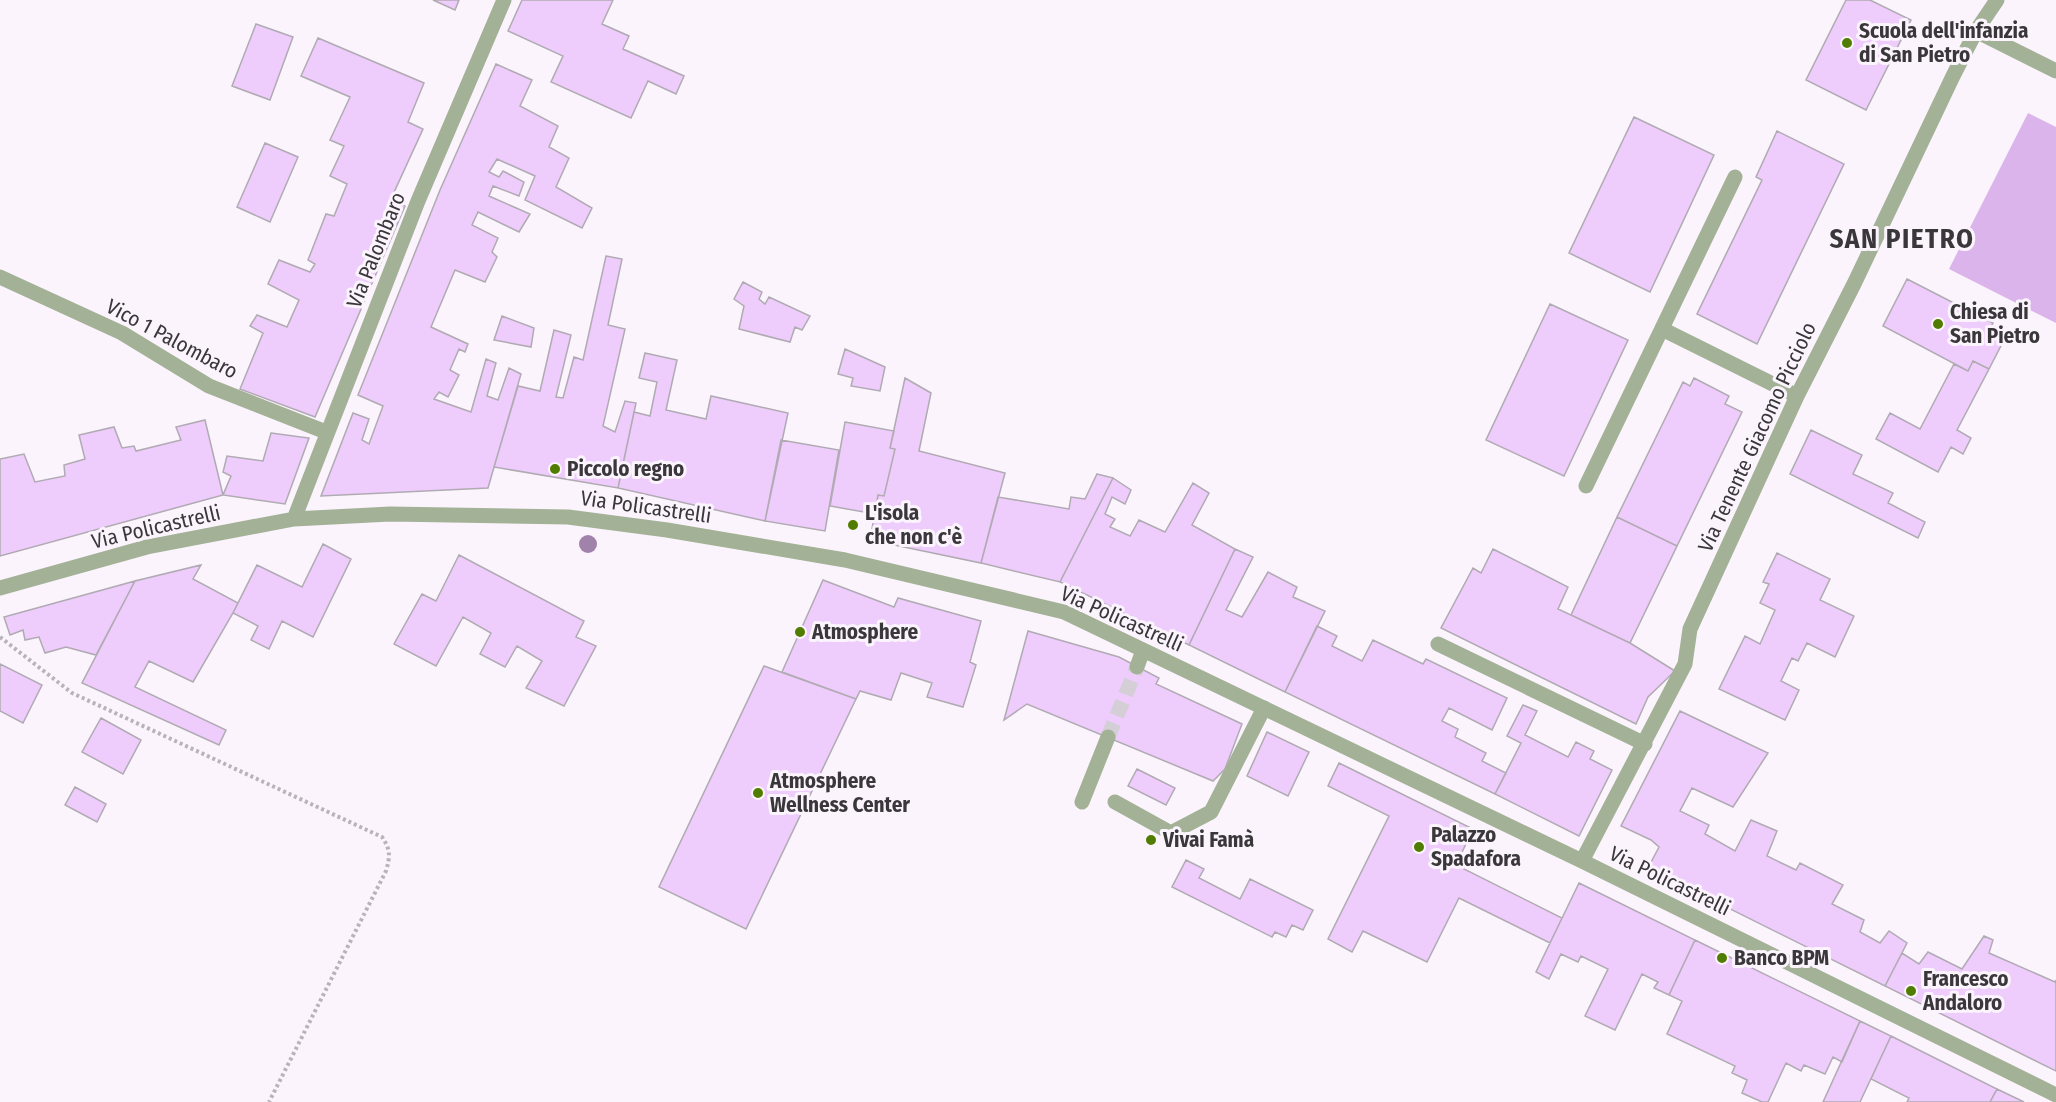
<svg xmlns="http://www.w3.org/2000/svg" width="2056" height="1102" viewBox="0 0 2056 1102" font-family="'Fira Sans Condensed',sans-serif">
	<style>
		.green { fill: #dbb4eb }
		.building { fill: #eeccfc; stroke: #b0aab2; stroke-width: 1.5 }
		.lines { fill: none; stroke-linecap: round; stroke-linejoin: round }
		.street-tunnel { stroke: #d4ced6; stroke-width: 15; stroke-dasharray: 15 8; stroke-linecap: butt }
		.path { stroke: #b8b2ba; stroke-width: 4; stroke-dasharray: 3 3; stroke-linecap: butt }
		.lane { stroke: #a3b196; stroke-width: 15 }
		.street { stroke: #a3b196; stroke-width: 15 }
		.tree { fill: #a082ab }
		.poi-dot { fill: #507c00; stroke: #fbf4fd; stroke-width: 2 }
		.labels { text-anchor: middle; dominant-baseline: central; stroke-width: 6; stroke-linejoin: round; paint-order: stroke }
		.poi-label { font-size: 21px; font-weight: bold; fill: #3a373b; stroke: #fbf4fd; text-anchor: start }
		.street-label { font-size: 21px; fill: #3a373b; stroke: #fbf4fd }
		.district-label { font-size: 27px; font-weight: bold; letter-spacing: 1.5px; fill: #3a373b; stroke: #fbf4fd }
	</style>
	<rect width="100%" height="100%" fill="#fbf4fd"/>
	<!-- green -->
	<path class="green" d="M2028,113L2056,127V323L1949,269Z"/>
	<!-- building -->
	<path class="building" d="M433,0H459L455,10Z
		M522,0H613L602,24L629,36L623,49L684,76L676,94L648,81L631,118L551,82L563,56L508,31Z
		M1846,0H1870L1911,20L1866,110L1806,80Z
		M256,24L293,37L270,100L232,86Z
		M318,38L424,83L408,122L423,129L391,199L405,206L315,417L240,389L263,333L250,326L257,315L287,327L299,300L268,284L279,260L310,272L315,264L308,260L326,214L334,216L347,184L330,176L344,146L330,140L350,97L301,76Z
		M496,64L532,80L520,106L558,126L549,147L569,158L556,187L592,208L582,228L525,200L535,176L497,159L489,172L499,177L503,171L524,182L519,196L493,186L489,196L530,214L519,232L478,212L472,225L498,238L492,252L497,257L485,282L455,270L431,327L468,344L465,352L459,349L450,370L459,375L448,397L439,392L434,399L471,412L486,359L496,363L487,396L498,400L509,368L521,374L488,488L321,496L353,413L369,419L362,440L369,444L383,406L358,395L440,190Z
		M1634,117L1714,155L1650,292L1569,253Z
		M1777,131L1844,164L1757,344L1697,314L1762,180L1756,177Z
		M265,143L298,157L270,222L237,207Z
		M606,256L622,259L608,325L625,329L603,426L615,432L625,401L636,403L618,488L494,467L518,386L540,391L554,330L571,335L556,397L563,398L574,357L583,360Z
		M1907,279L1993,323L1989,330L2005,338L1989,369L1973,361L1968,371L1883,326Z
		M743,282L762,292L759,299L765,304L769,297L810,316L802,330L795,327L790,342L739,329L744,306L734,299Z
		M1550,304L1628,340L1564,476L1486,440Z
		M502,316L534,328L531,347L494,340Z
		M845,349L885,367L880,391L851,386L853,378L838,374Z
		M645,353L677,360L666,410L706,419L711,396L788,413L765,521L618,488L634,412L650,416L657,382L639,378Z
		M1973,361L1989,369L1957,430L1971,438L1963,454L1951,447L1938,472L1876,439L1890,413L1920,429L1954,364L1968,371Z
		M905,378L931,393L919,451L1005,473L981,563L870,540L878,495L884,496L895,449L890,448Z
		M1694,378L1729,396L1725,404L1742,412L1677,546L1617,517L1683,382L1690,386Z
		M205,420L223,495L0,556V459L24,454L35,482L65,476L64,465L85,459L79,435L114,427L122,448L134,446L136,451L181,440L176,427Z
		M845,422L894,431L890,448L895,449L884,496L878,495L875,514L830,506Z
		M1811,430L1862,455L1853,474L1893,493L1888,503L1925,522L1918,538L1790,474Z
		M271,433L309,438L285,504L223,495L231,476L223,472L227,456L263,461Z
		M781,440L839,450L825,531L765,521Z
		M1097,474L1113,478L1060,582L981,563L998,497L1069,509L1071,497L1085,499Z
		M1113,478L1131,490L1125,504L1112,497L1105,514L1115,519L1110,527L1130,536L1139,520L1165,532L1193,483L1209,493L1192,525L1235,549L1189,645L1060,582Z
		M1617,517L1677,546L1630,643L1571,615Z
		M323,544L351,559L313,637L282,621L269,649L251,640L258,626L233,613L257,565L302,587Z
		M1235,549L1253,557L1226,610L1242,617L1268,572L1297,587L1293,597L1325,611L1285,692L1189,645Z
		M1493,549L1568,587L1558,609L1630,643L1675,671L1648,697L1636,724L1441,628L1473,568L1481,573Z
		M1777,553L1830,579L1820,600L1854,616L1835,657L1807,643L1798,661L1792,658L1781,681L1799,690L1785,720L1719,689L1745,636L1760,644L1775,610L1760,603L1769,584L1763,582Z
		M459,555L584,621L576,637L596,646L564,706L526,688L542,661L517,646L505,667L480,654L491,633L463,617L436,666L394,644L422,594L436,601Z
		M201,565L193,579L238,603L233,613L193,682L149,661L135,687L226,730L219,745L82,683L135,581Z
		M823,580L894,607L898,598L981,621L970,662L976,665L963,707L927,697L932,683L901,673L891,700L860,691L856,699L782,672Z
		M135,581L96,655L66,647L45,653L39,637L25,640L23,630L10,635L4,617Z
		M1317,626L1337,636L1332,646L1362,661L1373,640L1423,664L1426,659L1507,698L1492,730L1449,708L1442,721L1458,729L1455,737L1486,753L1482,761L1506,773L1495,794L1285,692Z
		M1028,631L1119,657L1159,678L1156,684L1242,724L1225,769L1213,781L1027,704L1004,720Z
		M0,664L42,685L23,723L0,711Z
		M764,666L856,699L746,929L659,887Z
		M1523,705L1537,711L1525,735L1568,757L1576,742L1594,751L1590,759L1612,770L1579,836L1495,794L1521,743L1507,736Z
		M1680,711L1768,753L1733,807L1692,788L1680,811L1709,825L1705,834L1735,851L1751,820L1777,831L1767,856L1796,870L1800,863L1843,885L1832,904L1864,920L1860,932L1880,943L1889,931L1907,943L1885,986L1648,868L1659,847L1651,840L1621,826Z
		M101,718L141,740L123,774L82,752Z
		M1267,732L1309,752L1288,796L1247,776Z
		M1339,763L1473,829L1456,865L1562,918L1550,943L1459,898L1427,962L1363,931L1352,952L1328,939L1389,816L1328,786Z
		M1137,769L1175,788L1166,805L1128,786Z
		M75,787L106,804L97,822L65,805Z
		M1186,860L1204,869L1199,878L1240,899L1250,879L1313,910L1303,930L1292,925L1286,937L1275,932L1272,937L1172,887Z
		M1579,883L1695,940L1669,995L1654,988L1658,982L1642,974L1615,1030L1585,1016L1608,969L1581,956L1578,962L1561,954L1549,979L1536,972Z
		M1984,936L1993,940L1989,953L2055,982L2056,980V1071L1885,986L1902,953L1919,964L1928,952L1962,969Z
		M1695,940L1860,1021L1842,1062L1833,1057L1825,1074L1804,1065L1801,1071L1786,1063L1768,1102H1762L1742,1093L1747,1080L1732,1073L1735,1066L1667,1034L1682,1001L1669,995Z
		M1860,1021L1891,1036L1860,1102H1823Z
		M1891,1036L1997,1089L1990,1102H1907L1909,1098L1871,1079Z
		M1997,1089L2024,1102H1990Z"/>
	<g class="lines">
		<!-- street-tunnel -->
		<path class="street-tunnel" d="M1108,737L1137,667"/>
		<!-- path -->
		<path class="path" d="M0,637L72,693L382,837C391,850 390,857 386,871L269,1102"/>
		<!-- lane -->
		<path class="lane" d="M1115,802L1171,833L1211,812L1264,708"/>
		<!-- street -->
		<path class="street" d="M1976,31L2056,71
			M0,277L122,333L209,386L326,432
			M1662,329L1797,396
			M1586,486L1735,177
			M294,519L418,201L504,0
			M0,588L147,547L294,519L390,514L568,517L667,530L845,560L1064,612L1582,861L2056,1095
			M1438,644L1645,744
			M1137,667L1143,650
			M1082,802L1108,737
			M1582,861L1685,664L1690,629L1797,396L1854,284L1953,76L1976,31L1997,0"/>
	</g>
	<!-- trees -->
	<circle class="tree" cx="588" cy="544" r="9"/>
	<!-- markers -->
	<g class="poi-dot">
		<circle cx="1847" cy="43" r="6"/>
		<circle cx="1938" cy="324" r="6"/>
		<circle cx="555" cy="469" r="6"/>
		<circle cx="853" cy="525" r="6"/>
		<circle cx="800" cy="632" r="6"/>
		<circle cx="758" cy="793" r="6"/>
		<circle cx="1151" cy="840" r="6"/>
		<circle cx="1419" cy="847" r="6"/>
		<circle cx="1722" cy="958" r="6"/>
		<circle cx="1911" cy="991" r="6"/>
	</g>
	<g class="labels">
		<!-- poi labels -->
		<g class="poi-label">
			<text x="1859" y="31">Scuola dell'infanzia<tspan x="1859" dy="24">di San Pietro</tspan></text>
			<text x="1950" y="312">Chiesa di<tspan x="1950" dy="24">San Pietro</tspan></text>
			<text x="567" y="469">Piccolo regno</text>
			<text x="865" y="513">L'isola<tspan x="865" dy="24">che non c'è</tspan></text>
			<text x="812" y="632">Atmosphere</text>
			<text x="770" y="781">Atmosphere<tspan x="770" dy="24">Wellness Center</tspan></text>
			<text x="1431" y="835">Palazzo<tspan x="1431" dy="24">Spadafora</tspan></text>
			<text x="1163" y="840">Vivai Famà</text>
			<text x="1734" y="958">Banco BPM</text>
			<text x="1923" y="979">Francesco<tspan x="1923" dy="24">Andaloro</tspan></text>
		</g>
		<!-- street labels -->
		<g class="street-label">
			<text transform="translate(376 250) rotate(-68)">Via Palombaro</text>
			<text transform="translate(172 339) rotate(28)">Vico 1 Palombaro</text>
			<text transform="translate(1757 437) rotate(-65)">Via Tenente Giacomo Picciolo</text>
			<text transform="translate(646 507) rotate(8)">Via Policastrelli</text>
			<text transform="translate(156 527) rotate(-13)">Via Policastrelli</text>
			<text transform="translate(1122 619) rotate(24)">Via Policastrelli</text>
			<text transform="translate(1670 881) rotate(26)">Via Policastrelli</text>
		</g>
		<!-- district labels -->
		<g class="district-label">
			<text x="1902" y="239">SAN PIETRO</text>
		</g>
	</g>
</svg>
